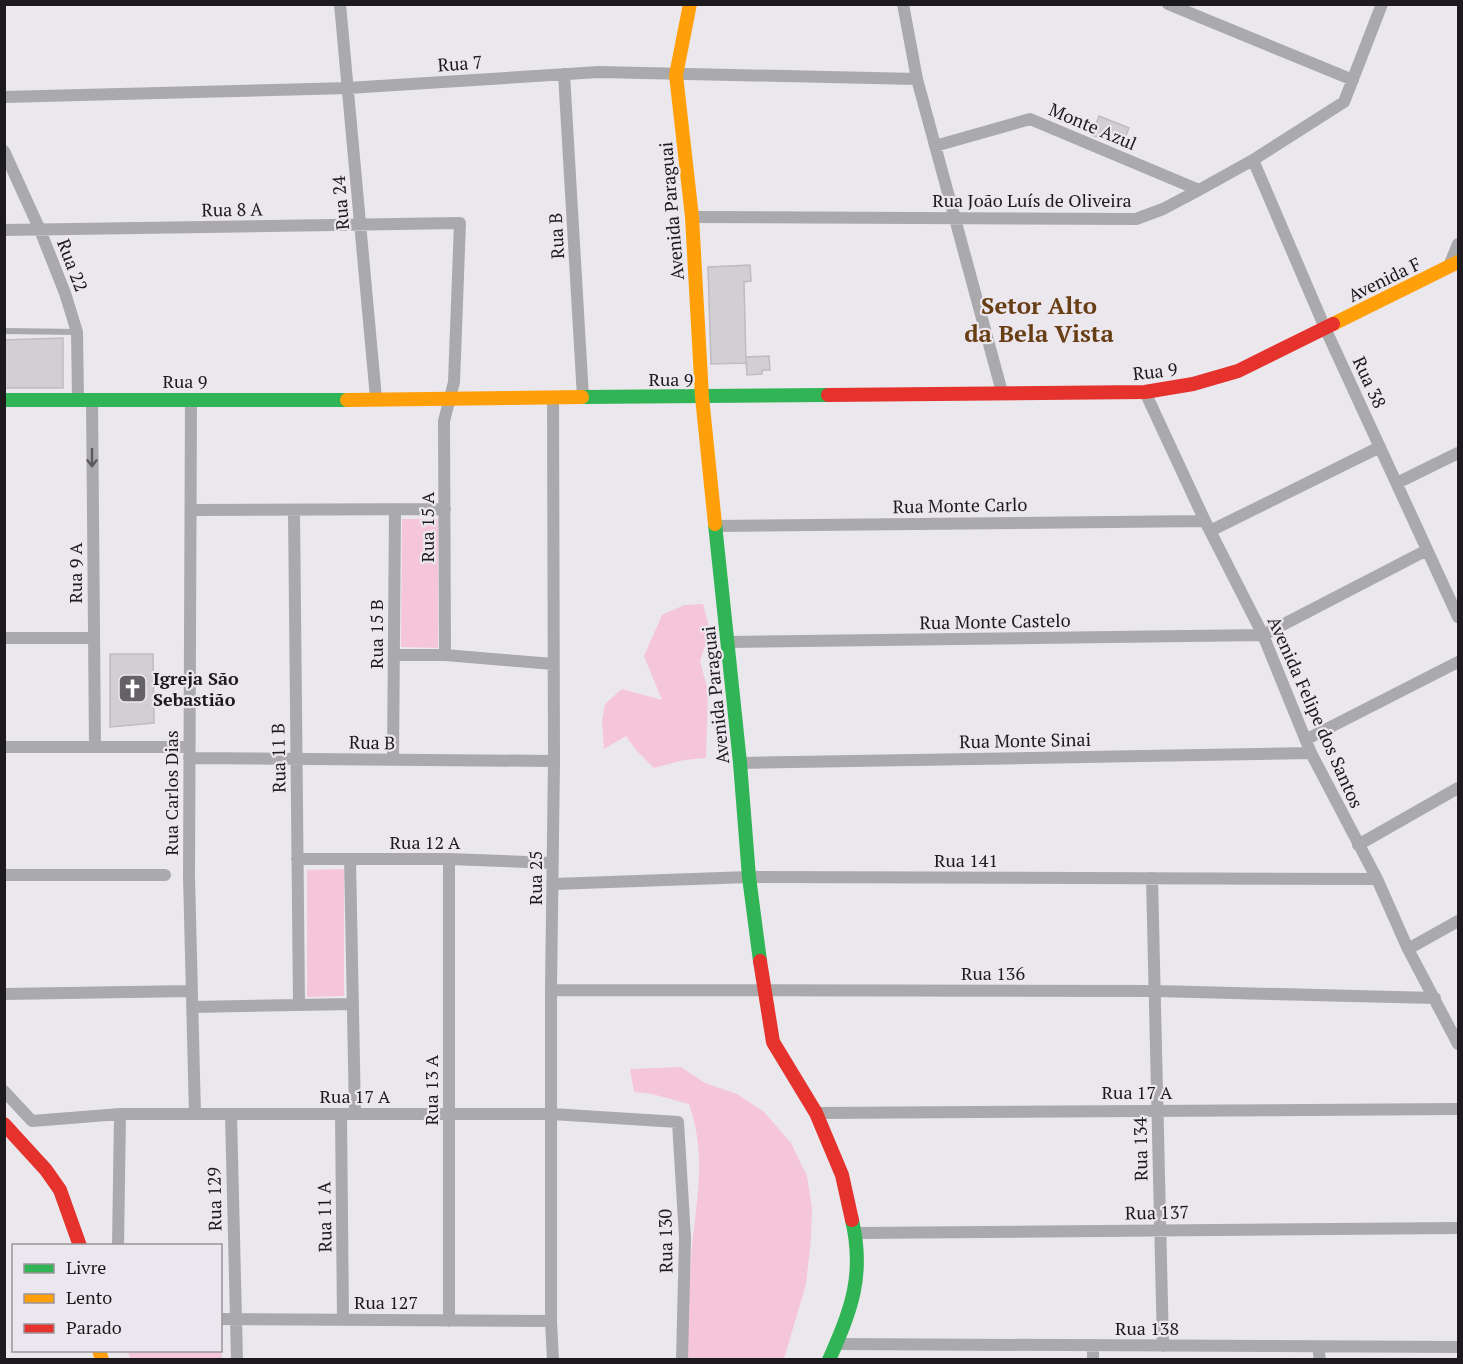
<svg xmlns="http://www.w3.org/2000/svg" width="1463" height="1364" viewBox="0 0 1463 1364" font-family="'PT Serif',serif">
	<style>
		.green { fill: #f5c6d8 }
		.building { fill: #d2cfd3; stroke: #bebcbf; stroke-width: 1.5 }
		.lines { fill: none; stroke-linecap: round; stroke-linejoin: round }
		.lane { stroke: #aaa9ac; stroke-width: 6 }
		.street { stroke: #aaa9ac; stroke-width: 12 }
		.fast { stroke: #30b455; stroke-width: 14 }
		.slow { stroke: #ff9f0a; stroke-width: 14 }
		.jam { stroke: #e5322d; stroke-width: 14 }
		.oneway { stroke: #5c5a5d }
		.labels { text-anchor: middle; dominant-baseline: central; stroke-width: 4.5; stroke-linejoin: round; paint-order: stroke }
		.street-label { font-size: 18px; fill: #1c1a1d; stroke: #ece7ee }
		.poi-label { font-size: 18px; font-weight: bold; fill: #1c1a1d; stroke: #ece7ee; text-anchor: start }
		.district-label { font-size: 24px; font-weight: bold; fill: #683f14; stroke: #ece7ee }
	</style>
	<rect width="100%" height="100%" fill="#ebe8ed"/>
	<!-- green -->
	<path class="green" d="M402,519H438V648L401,647Z
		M703,604L710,631L700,661L708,691L706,758L684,760L654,768L636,750L626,736L604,749L602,721L605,704L622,689L662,700L644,656L662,615L684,605Z
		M344,869V996L307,997V870Z
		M681,1067L705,1083L737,1094L764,1112L791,1143L807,1176L812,1208L811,1239L806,1284L784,1359H686C689,1326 688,1292 691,1259C695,1203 708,1159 689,1104L652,1094L634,1092L630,1069Z
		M221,1343L222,1359H130L128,1351L220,1350Z"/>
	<!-- building -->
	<path class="building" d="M1099,116L1129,128L1122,146L1092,135Z
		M750,265L751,281L744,282L746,363L711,364L708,267Z
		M63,338V388H4V340Z
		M769,356L770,370H762V374L747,375L746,357Z
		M110,654H153L154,723L110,727Z"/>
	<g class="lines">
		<!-- lane -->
		<path class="lane" d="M4,331L77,332"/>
		<!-- street -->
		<path class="street" d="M340,4L376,398
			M903,4L917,79L1002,392
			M1168,4L1353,80
			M564,74L583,397
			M4,97L348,88L599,72L917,79
			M935,146L1030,119L1199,190
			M4,151L40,230L65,293L77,332L78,399
			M1253,160L1325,328L1458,617
			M692,217L1136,219L1163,209L1199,190L1253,160L1344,102L1382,4
			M4,230L460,223L454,382L444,421L445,655
			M1449,266L1458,244
			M1145,392L1205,521L1263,635L1311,753L1377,879L1408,949L1458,1044
			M553,397L554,761L551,990V1321L553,1360
			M92,399L95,747
			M191,399L189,877L195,1114
			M1397,483L1458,453
			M191,510L445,509
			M294,510L299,1005
			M715,526L1205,521
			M1210,531L1380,447
			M4,638H94
			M727,642L1263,635L1427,550
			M394,655H445L553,664
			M1307,739L1458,662
			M4,747H189
			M189,758L554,761
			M393,760L395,509
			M740,763L1311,753
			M1358,845L1458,788
			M297,859H449L553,863
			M350,859L355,1114
			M449,859V1321
			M4,875H165
			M1152,878L1163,1346
			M554,884L749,877L1377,879
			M1408,949L1458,921
			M551,990L1155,991L1435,998
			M4,994L191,991
			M192,1007L353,1004
			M4,1091L32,1121L120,1114H552L678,1122L685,1238L682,1360
			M816,1113L1458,1109
			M231,1114L237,1360
			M341,1114L343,1320
			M855,1233L1458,1228
			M118,1246L120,1114
			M220,1319L551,1321
			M836,1344L1458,1347
			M1318,1347L1320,1360
			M1093,1360V1346"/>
		<!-- fast -->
		<path class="fast" d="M582,397L828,395
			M4,400H347
			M715,524L740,763L749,877L760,961
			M829,1360C851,1310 865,1276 852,1220"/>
		<!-- slow -->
		<path class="slow" d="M690,4L676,75L692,217L702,397L715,524
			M1333,324L1458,262
			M347,400L582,397
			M99,1350L102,1360"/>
		<!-- jam -->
		<path class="jam" d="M828,395L1145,392L1193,384L1238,371L1333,324
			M760,961L773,1042L816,1113L842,1175L852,1220
			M4,1124L46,1170L60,1190L80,1246"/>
	</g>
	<!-- one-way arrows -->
	<defs><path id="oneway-shaft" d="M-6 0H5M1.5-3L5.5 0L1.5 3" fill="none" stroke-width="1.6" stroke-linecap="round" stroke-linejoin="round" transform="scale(1.5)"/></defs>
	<use class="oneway" href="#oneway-shaft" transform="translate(92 458) rotate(90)"/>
	<!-- icons -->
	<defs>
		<symbol id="church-square" viewBox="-11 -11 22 22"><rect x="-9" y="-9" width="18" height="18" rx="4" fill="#646266" stroke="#ece7ee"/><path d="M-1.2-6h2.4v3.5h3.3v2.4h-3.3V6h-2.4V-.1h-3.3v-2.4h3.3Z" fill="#fff"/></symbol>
	</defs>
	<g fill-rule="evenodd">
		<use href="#church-square" x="116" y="672" width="33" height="33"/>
	</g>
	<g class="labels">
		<!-- street labels -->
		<g class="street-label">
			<text transform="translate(460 63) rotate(-4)">Rua 7</text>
			<text transform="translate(1093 126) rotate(23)">Monte Azul</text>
			<text x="1032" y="200">Rua João Luís de Oliveira</text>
			<text transform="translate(340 203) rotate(-95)">Rua 24</text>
			<text transform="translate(232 209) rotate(-1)">Rua 8 A</text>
			<text transform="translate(671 211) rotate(-95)">Avenida Paraguai</text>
			<text transform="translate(556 236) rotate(-93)">Rua B</text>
			<text transform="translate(73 265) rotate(69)">Rua 22</text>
			<text transform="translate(1384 279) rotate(-26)">Avenida F</text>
			<text transform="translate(1155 371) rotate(-6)">Rua 9</text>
			<text x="671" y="379">Rua 9</text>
			<text x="185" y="381">Rua 9</text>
			<text transform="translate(1370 382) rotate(65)">Rua 38</text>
			<text transform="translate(960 505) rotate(-1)">Rua Monte Carlo</text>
			<text transform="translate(427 527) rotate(-90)">Rua 15 A</text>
			<text transform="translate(75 573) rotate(-90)">Rua 9 A</text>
			<text transform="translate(995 621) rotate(-1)">Rua Monte Castelo</text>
			<text transform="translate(376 634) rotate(-90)">Rua 15 B</text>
			<text transform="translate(715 695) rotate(-96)">Avenida Paraguai</text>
			<text transform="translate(1316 712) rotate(66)">Avenida Felipe dos Santos</text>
			<text transform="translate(1025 740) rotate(-1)">Rua Monte Sinai</text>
			<text transform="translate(372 742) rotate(1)">Rua B</text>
			<text transform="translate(278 758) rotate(-91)">Rua 11 B</text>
			<text transform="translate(171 793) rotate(-90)">Rua Carlos Dias</text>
			<text x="425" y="842">Rua 12 A</text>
			<text x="966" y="860">Rua 141</text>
			<text transform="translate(535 878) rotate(-90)">Rua 25</text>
			<text x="993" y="973">Rua 136</text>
			<text transform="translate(431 1090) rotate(-90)">Rua 13 A</text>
			<text x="1137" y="1092">Rua 17 A</text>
			<text x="355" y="1096">Rua 17 A</text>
			<text transform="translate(1140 1149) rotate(-91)">Rua 134</text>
			<text transform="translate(214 1199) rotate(-91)">Rua 129</text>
			<text transform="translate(1157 1212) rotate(-1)">Rua 137</text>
			<text transform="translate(324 1217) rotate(-91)">Rua 11 A</text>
			<text transform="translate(665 1241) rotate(-91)">Rua 130</text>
			<text x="386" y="1302">Rua 127</text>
			<text x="1147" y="1328">Rua 138</text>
		</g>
		<!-- poi labels -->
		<g class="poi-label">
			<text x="153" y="678">Igreja São<tspan x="153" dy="21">Sebastião</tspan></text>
		</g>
		<!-- district labels -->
		<g class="district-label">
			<text x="1039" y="305">Setor Alto<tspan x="1039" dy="28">da Bela Vista</tspan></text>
		</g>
	</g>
	<!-- border -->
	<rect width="1463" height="1364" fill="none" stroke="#1c1a1d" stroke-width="12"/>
	<!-- legend -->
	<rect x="12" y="1244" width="210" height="108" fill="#ece7ee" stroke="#99959a" stroke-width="1.5"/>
	<rect x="24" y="1264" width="30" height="9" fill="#30b455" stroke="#99959a" stroke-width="1.5"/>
	<text x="66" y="1274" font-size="18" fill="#1c1a1d">Livre</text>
	<rect x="24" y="1294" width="30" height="9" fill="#ff9f0a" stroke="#99959a" stroke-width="1.5"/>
	<text x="66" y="1304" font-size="18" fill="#1c1a1d">Lento</text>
	<rect x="24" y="1324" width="30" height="9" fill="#e5322d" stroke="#99959a" stroke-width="1.5"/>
	<text x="66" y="1334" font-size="18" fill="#1c1a1d">Parado</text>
</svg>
